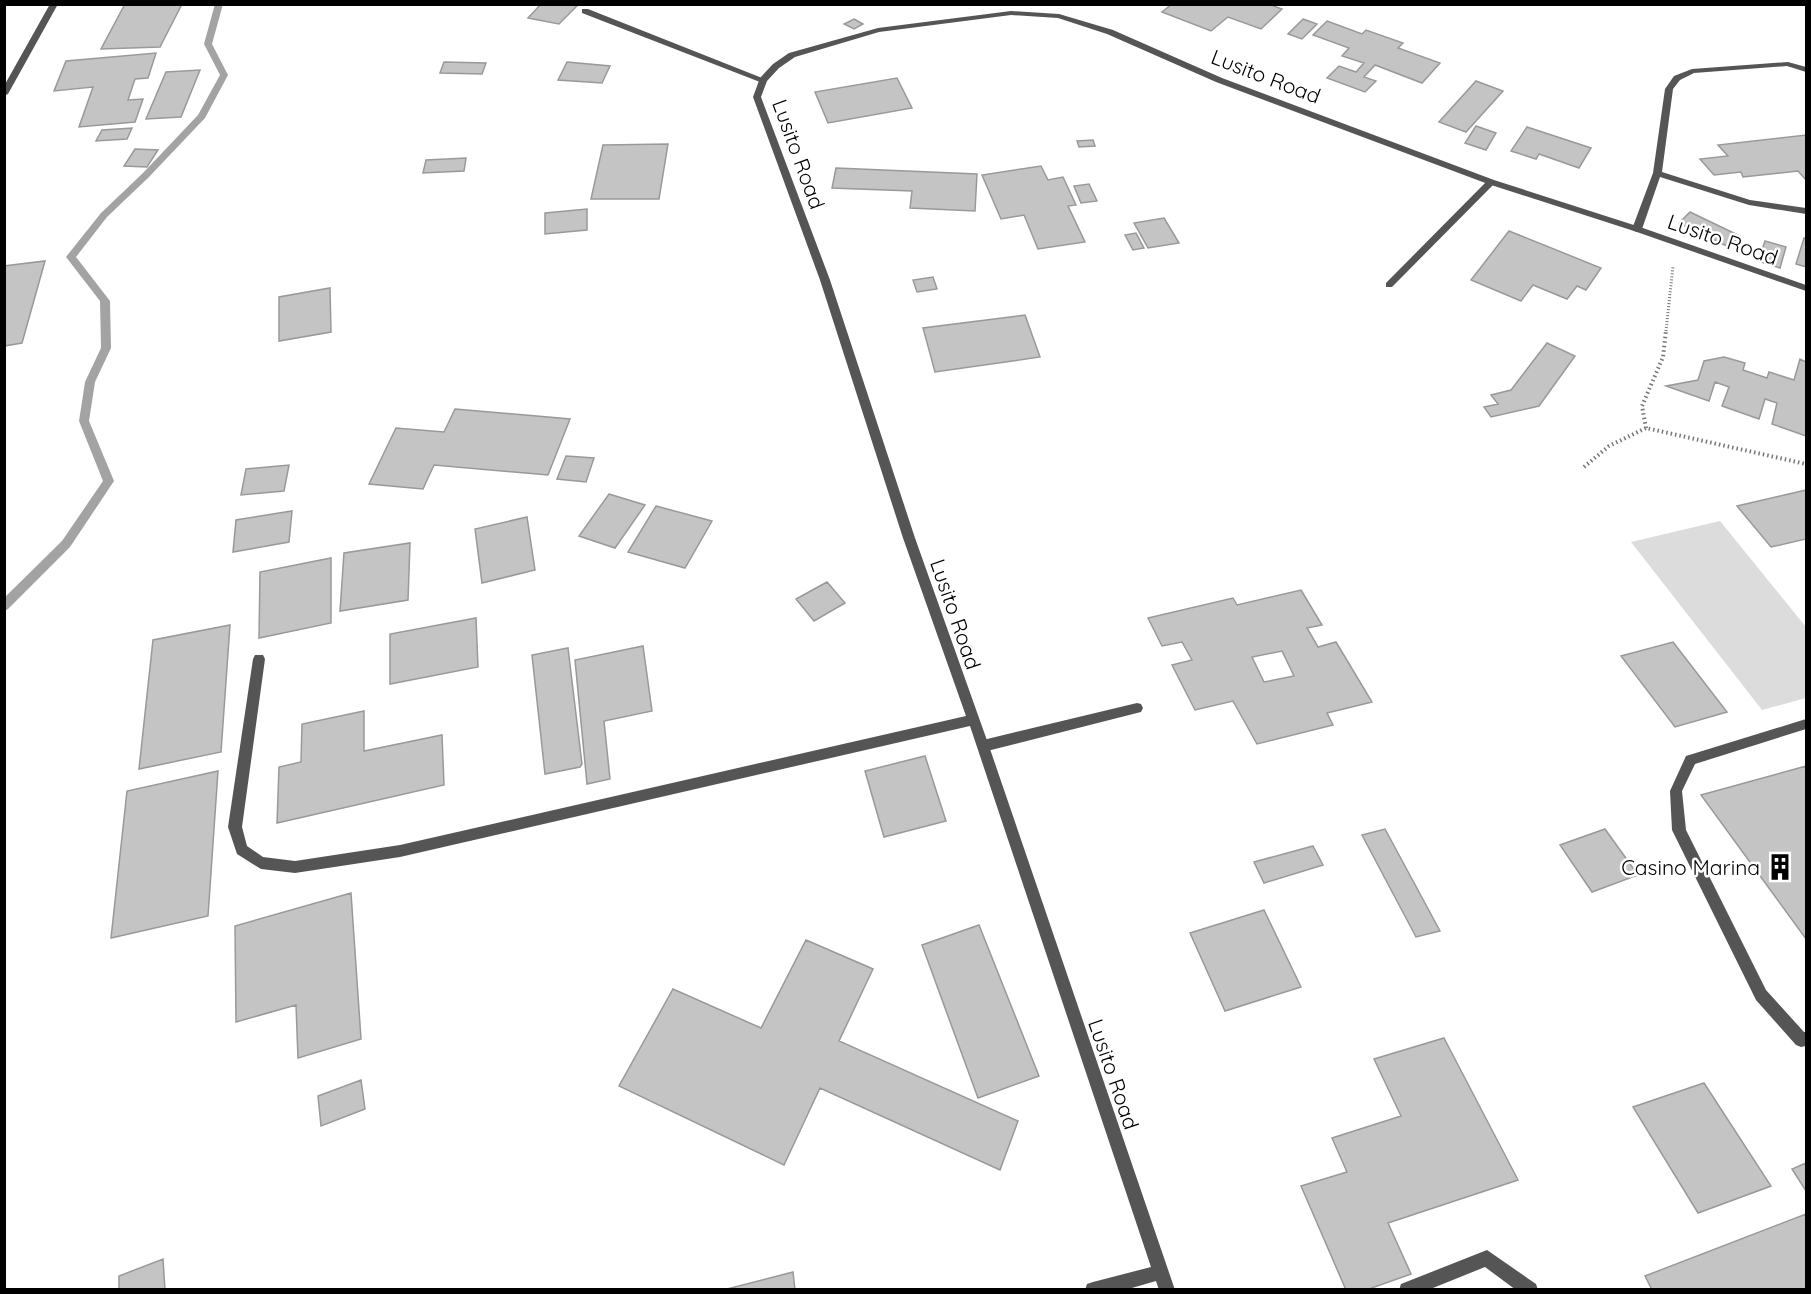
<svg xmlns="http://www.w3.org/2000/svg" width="1811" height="1294" viewBox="0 0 1811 1294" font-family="Quicksand,sans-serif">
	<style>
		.green { fill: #dcdcdc }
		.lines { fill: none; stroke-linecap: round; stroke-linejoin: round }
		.stream { fill: #a3a3a3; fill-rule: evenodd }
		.building { fill: #c4c4c4; stroke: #999; stroke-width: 1.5; fill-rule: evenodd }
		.path-far1 { stroke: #777; stroke-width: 3; stroke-dasharray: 1 2; stroke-linecap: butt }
		.path { stroke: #777; stroke-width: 4; stroke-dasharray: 1.5 3; stroke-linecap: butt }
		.service { fill: #555; fill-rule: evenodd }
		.minor { fill: #555; fill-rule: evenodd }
		.labels { text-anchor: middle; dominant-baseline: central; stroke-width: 5; stroke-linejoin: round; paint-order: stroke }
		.street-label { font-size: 21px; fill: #000; stroke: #fff }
		.poi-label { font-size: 21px; fill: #000; stroke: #fff; text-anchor: end }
	</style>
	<rect width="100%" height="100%" fill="#fff"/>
	<!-- green -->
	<path class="green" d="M1720,521L1806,627V698L1762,710L1631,542Z"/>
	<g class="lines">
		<!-- stream -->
		<path class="stream" d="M215,4H223L212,44L228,75L205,118L149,177L107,217L76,257L110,301L111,348L95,382L89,421L114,481L70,547L8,609L4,611V598L62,541L103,481L79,421L85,382L101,348L100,301L66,257L101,213L143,173L198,115L220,75L204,44Z"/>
	</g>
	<!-- building -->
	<path class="building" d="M125,4H182L160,47L101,49Z
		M541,4H569L577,6L559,24L528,18Z
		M1172,4H1268L1282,9L1261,29L1228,17L1211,31L1162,12Z
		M854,19L863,24L854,29L844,24Z
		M1303,19L1317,24L1302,39L1288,34Z
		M1327,21L1362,34L1366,30L1403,43L1398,48L1440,63L1422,83L1375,65L1364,77L1376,81L1365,92L1327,78L1339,66L1356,72L1364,63L1342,56L1349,48L1313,35Z
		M156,53L148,78L135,79L128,100L143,99L135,122L79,127L93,87L54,91L66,61Z
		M444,62L486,63L482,74L440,73Z
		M567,62L610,66L602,83L558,80Z
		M200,70L181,117L146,119L166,72Z
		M897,78L912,108L828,123L815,92Z
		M1476,81L1503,91L1466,132L1439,122Z
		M1476,126L1496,133L1486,150L1465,143Z
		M1527,127L1591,148L1579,168L1539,154L1536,159L1511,151Z
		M132,128L127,139L96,141L102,130Z
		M1806,135V180L1798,171L1743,177L1741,172L1714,175L1700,159L1728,156L1718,145Z
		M1093,140L1095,146L1079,147L1077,141Z
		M668,144L659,199H591L603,145Z
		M135,149L158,150L147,167L124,166Z
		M466,158L464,171L423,173L426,160Z
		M1041,166L1048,180L1063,177L1076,205L1068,206L1085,242L1038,249L1024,215L1001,219L982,175Z
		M836,168L977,174L975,211L910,208L912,191L832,188Z
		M1089,184L1097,201L1081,203L1074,186Z
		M587,209V230L545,234V213Z
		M1690,212L1740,236L1729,247L1679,223Z
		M1164,218L1179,243L1148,248L1134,223Z
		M1509,231L1601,268L1586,290L1577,286L1567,299L1533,285L1521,301L1471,280Z
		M1136,233L1144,248L1133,250L1125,235Z
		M1804,238L1806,239V267L1796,264Z
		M1765,241L1786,247L1780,268L1758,261Z
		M45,261L22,343L4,346V266Z
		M933,277L937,289L917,292L913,280Z
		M330,288L331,332L279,341V297Z
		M1025,315L1040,357L935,372L923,328Z
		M1547,343L1575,356L1539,406L1491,417L1484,407L1498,404L1491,395L1511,390Z
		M1724,357L1745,363L1743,370L1767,378L1769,372L1794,380L1800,359L1806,362V436L1772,424L1777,403L1765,399L1759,419L1722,406L1729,387L1715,382L1709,401L1666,386L1698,380L1704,361Z
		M455,409L570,419L548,475L434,465L423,489L369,484L396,428L444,432Z
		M566,456L594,458L586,482L557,479Z
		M289,465L284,491L241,495L246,469Z
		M1806,490V539L1771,547L1737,506Z
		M609,494L645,505L615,548L579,536Z
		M656,506L712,521L685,568L628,552Z
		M292,511L289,542L233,552L236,520Z
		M527,517L535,570L482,583L475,529Z
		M410,543L408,600L340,611L344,553Z
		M331,558V623L259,638L260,572Z
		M827,582L845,603L814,621L796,599Z
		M1301,590L1322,625L1307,628L1318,647L1336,642L1372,702L1327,713L1333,725L1257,744L1233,701L1195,710L1172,665L1192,660L1182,642L1162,646L1148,618L1233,598L1237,605ZM1282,651L1294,676L1264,682L1252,657Z
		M476,618L478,667L390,684V634Z
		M230,625L221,752L139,769L153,640Z
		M1673,642L1727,712L1675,727L1621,656Z
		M643,646L652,711L604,721L610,779L587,784L575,660Z
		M568,648L582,764L580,767L545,774L532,655Z
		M364,711V751L442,735L444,785L277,823L279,767L301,762L302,724Z
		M925,756L946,821L884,837L865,771Z
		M1806,766V939L1701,795Z
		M218,771L208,916L111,938L127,791Z
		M1385,829L1440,931L1416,937L1362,835Z
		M1605,829L1638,875L1592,892L1560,845Z
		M1313,846L1323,865L1264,883L1254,862Z
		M351,893L361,1039L298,1058L296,1005L236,1022L235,926Z
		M1264,910L1301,987L1225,1011L1190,933Z
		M979,925L1039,1076L978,1098L922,945Z
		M806,940L873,969L839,1041L1018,1121L1000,1170L820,1088L784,1165L619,1086L673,989L761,1028Z
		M1444,1038L1518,1180L1388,1223L1411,1274L1366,1290H1346L1301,1186L1347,1172L1332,1138L1401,1116L1374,1059Z
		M361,1080L365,1109L321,1126L318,1096Z
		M1704,1083L1771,1186L1698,1213L1633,1107Z
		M1806,1163V1191L1792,1169Z
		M1806,1214V1290H1652L1645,1276Z
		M163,1259L165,1290H119V1276Z
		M793,1272L795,1290H723Z"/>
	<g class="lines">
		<!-- path-far1 -->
		<path class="path-far1" d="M1666,331L1673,266"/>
		<!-- path -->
		<path class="path" d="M1646,428L1642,406L1663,357L1666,330
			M1584,467L1609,446L1646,428L1806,464"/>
		<!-- service -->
		<path class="service" d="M582,9H588L767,80L760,82L582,13Z
			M1788,62L1806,67V72L1787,66L1694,73L1680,80L1673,89L1662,172L1750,200L1806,208V214L1749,205L1660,177L1642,229L1637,232L1634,231L1632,229L1653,173L1665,89L1674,76L1692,69Z
			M1491,179L1495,182L1494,184L1392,287H1386V283L1488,180Z
			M1137,703L1141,704L1143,708L1141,712L1137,713L983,752L979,750L977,746L979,742L983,740Z
			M1806,719V729L1695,764L1682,791L1686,830L1766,990L1804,1032H1806V1046L1801,1047L1796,1045L1756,1000L1672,830L1670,791L1686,756Z
			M1487,1250L1536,1284L1538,1290H1516L1485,1267L1428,1290H1399L1401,1284Z"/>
		<!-- minor -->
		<path class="minor" d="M50,4H58L8,94L4,96V86Z
			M1011,11L1059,14L1113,30L1222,78L1494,180L1640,227L1806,285V291L1634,231L1488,184L1216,82L1107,34L1058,18L1011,15L879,32L795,57L779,68L767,81L761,97L830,280L915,538L989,746L1175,1290H1159L1156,1281L1125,1290H1085L1087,1284L1093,1282L1151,1267L970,726L400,857L295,873L261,869L237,854L228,827L253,659L255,655H263L265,659L242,827L247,846L263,857L295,861L400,845L966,716L903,538L820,280L753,97L760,78L773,64L789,53L878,28Z"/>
	</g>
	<!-- icons -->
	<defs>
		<symbol id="building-bare" viewBox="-9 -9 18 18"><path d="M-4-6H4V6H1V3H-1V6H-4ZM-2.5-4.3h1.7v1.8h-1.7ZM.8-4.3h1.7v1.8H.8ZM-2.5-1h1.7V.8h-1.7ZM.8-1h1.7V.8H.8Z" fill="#000" stroke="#fff" stroke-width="2.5" paint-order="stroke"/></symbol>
	</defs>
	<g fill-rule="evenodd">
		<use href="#building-bare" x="1761" y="848" width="38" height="38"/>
	</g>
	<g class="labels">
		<!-- street labels -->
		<g class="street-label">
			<text transform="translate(1266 76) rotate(21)">Lusito Road</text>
			<text transform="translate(799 154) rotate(70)">Lusito Road</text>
			<text transform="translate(1723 239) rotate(19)">Lusito Road</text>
			<text transform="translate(956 614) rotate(71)">Lusito Road</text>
			<text transform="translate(1114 1074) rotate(71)">Lusito Road</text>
		</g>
		<!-- poi labels -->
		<g class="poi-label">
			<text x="1760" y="867">Casino Marina</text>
		</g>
	</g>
	<!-- border -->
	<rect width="1811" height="1294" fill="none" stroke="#000000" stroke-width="12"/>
</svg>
